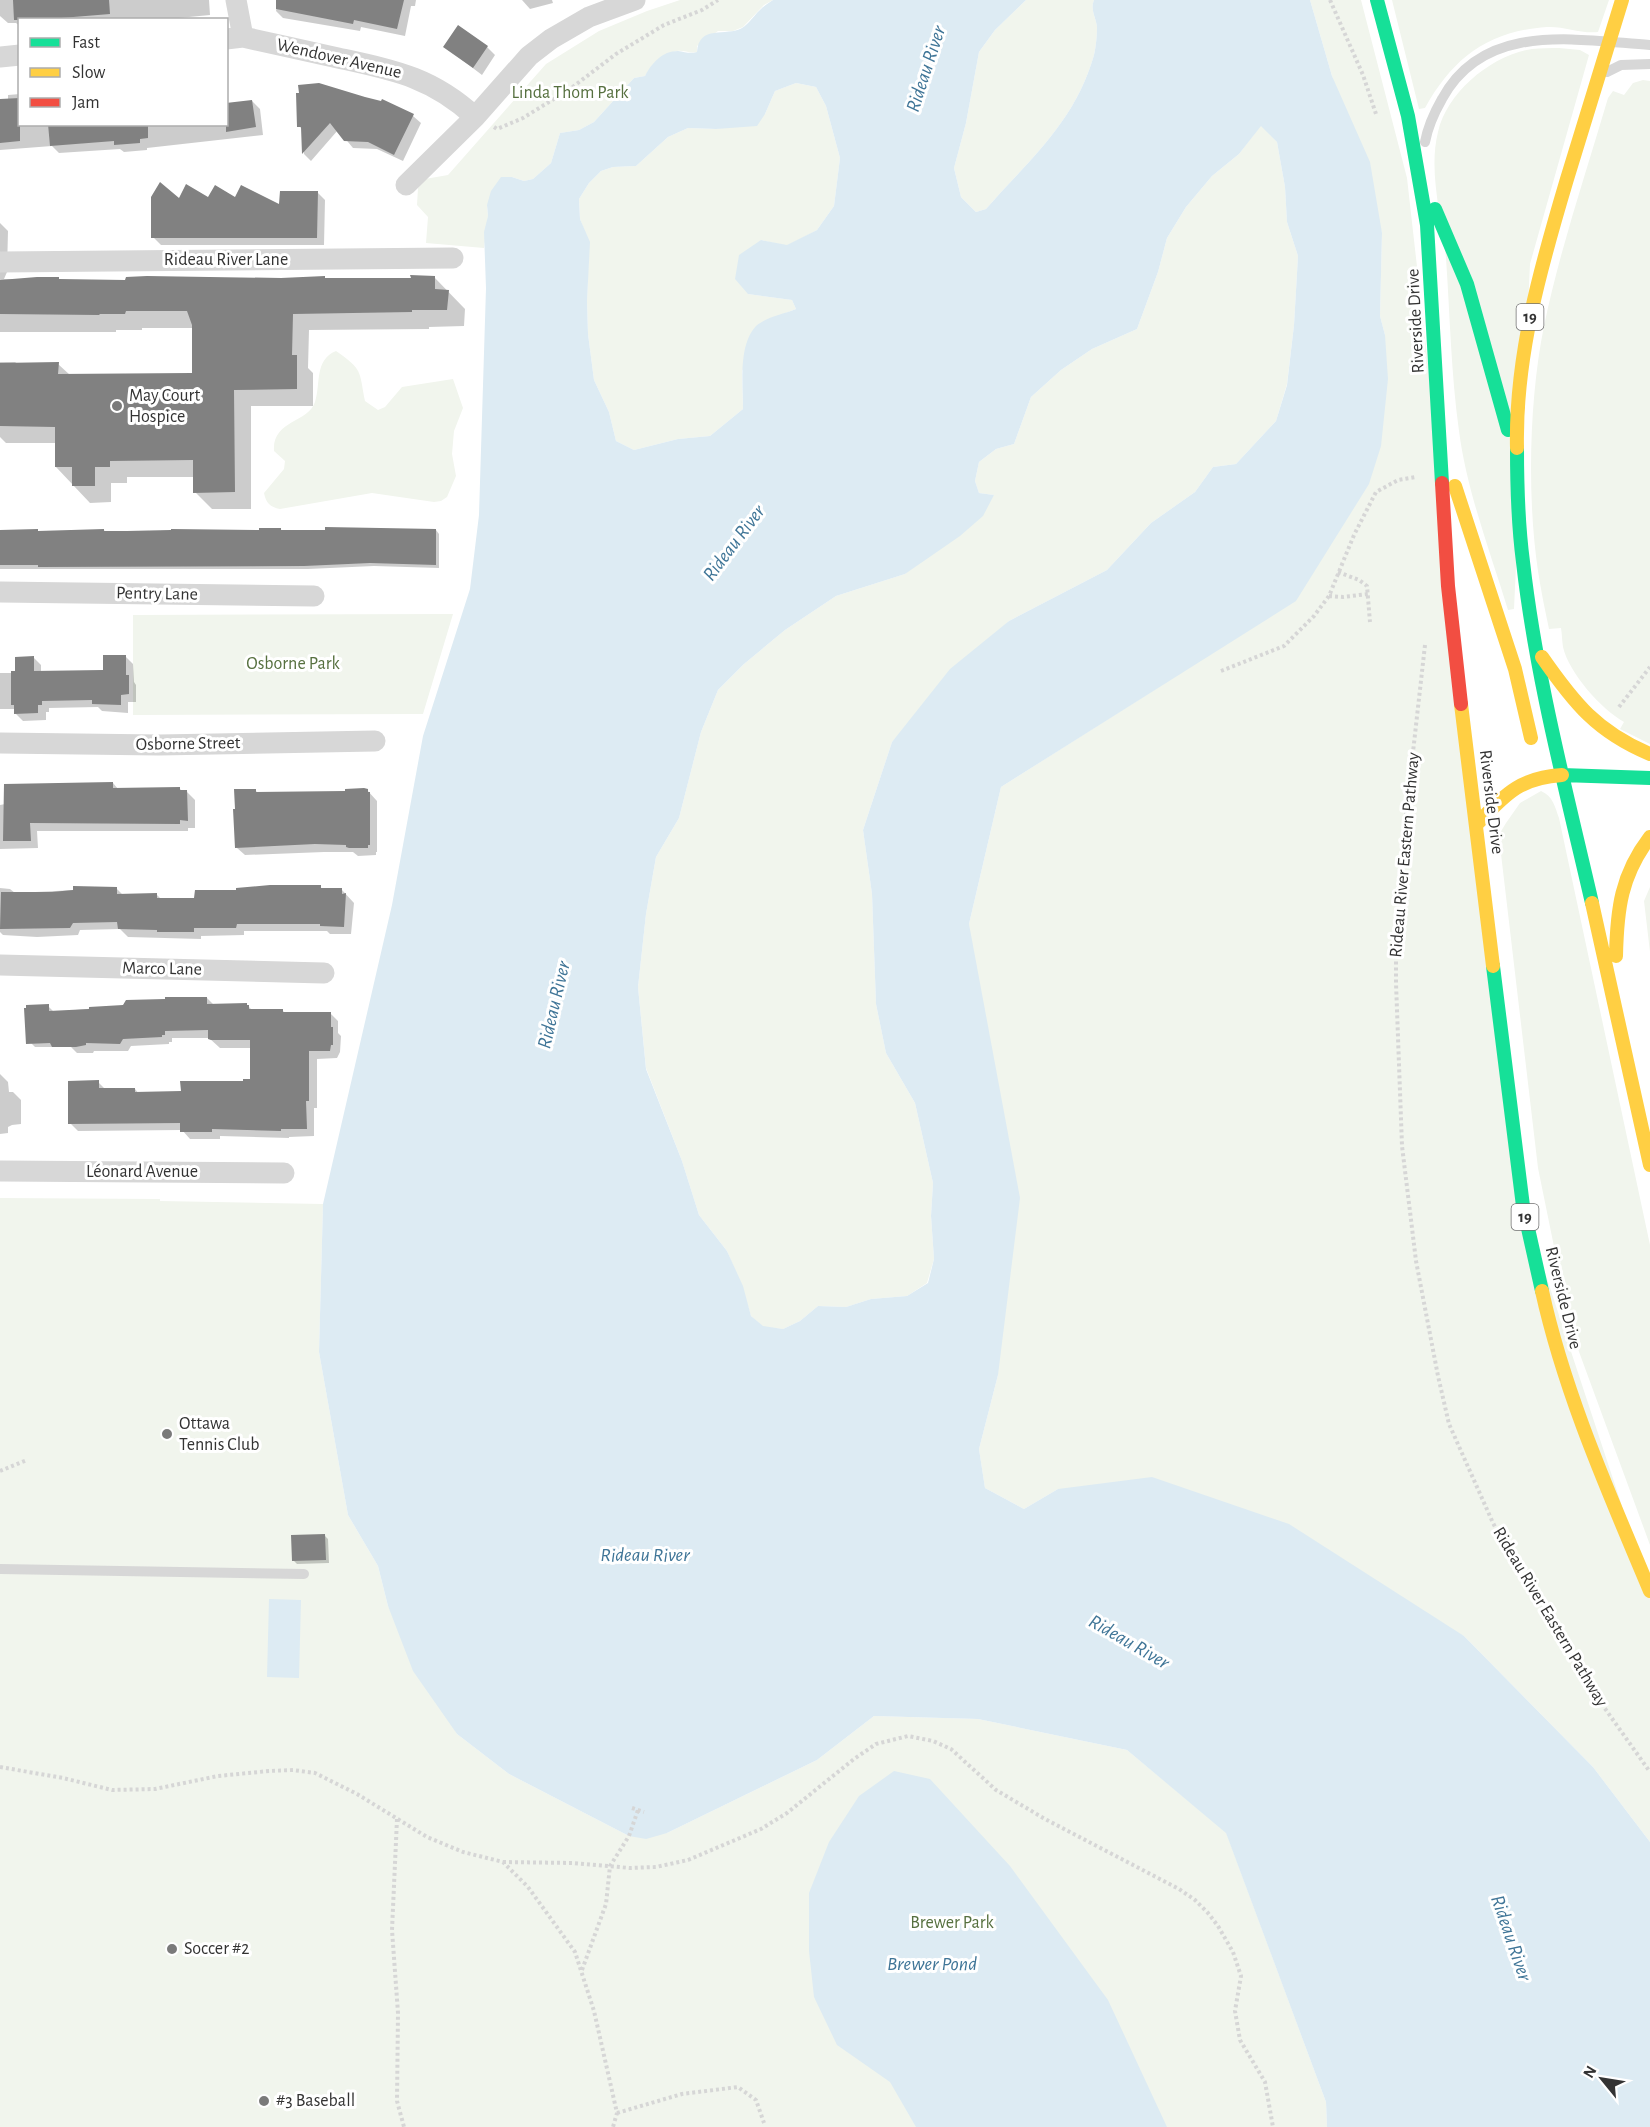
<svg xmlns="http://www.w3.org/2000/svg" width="1650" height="2127" viewBox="0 0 1650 2127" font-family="'Alegreya Sans',sans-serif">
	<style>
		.green { fill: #f1f5ed }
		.water { fill: #ddebf3; fill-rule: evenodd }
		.shadow { fill: #0003 }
		.building { fill: #818181 }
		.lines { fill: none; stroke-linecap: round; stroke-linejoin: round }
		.path { stroke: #d6d6d6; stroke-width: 4; stroke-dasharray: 3 3; stroke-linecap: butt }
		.lane { stroke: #d7d7d7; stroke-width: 10 }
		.street { stroke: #d7d7d7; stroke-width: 21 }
		.fast { stroke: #16e098; stroke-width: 14 }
		.slow { stroke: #ffcf43; stroke-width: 14 }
		.jam { stroke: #f24e42; stroke-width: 14 }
		.poi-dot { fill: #7a7a7a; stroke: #fff; stroke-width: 2 }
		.labels { text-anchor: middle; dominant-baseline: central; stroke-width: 6; stroke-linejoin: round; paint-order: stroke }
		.shield { fill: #fff; stroke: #707070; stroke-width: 1.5 }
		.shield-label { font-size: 16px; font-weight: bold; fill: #333 }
		.street-label { font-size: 18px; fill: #333; stroke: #fff }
		.park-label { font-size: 18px; fill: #56703f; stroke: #fff }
		.poi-label { font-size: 18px; fill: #333; stroke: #fff; text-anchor: start }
		.water-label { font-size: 20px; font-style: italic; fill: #3f7597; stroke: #fff }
	</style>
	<rect width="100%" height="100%" fill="#fff"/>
	<!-- green -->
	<path class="green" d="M680,0H773L764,5L743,27L733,31H718L697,46V52C690,54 684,50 677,51C665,53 651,66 645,76L634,78L594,122L579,130L560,133L551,163L533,179L524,181L512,177L487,205L488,216L484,248L426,243L428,217L417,205L418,188L425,179L448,175L546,64L599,31L647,11Z
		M1026,0H1094C1090,10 1096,17 1097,27C1097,35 1096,46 1094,55C1075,122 1030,159 986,209L976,212L961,197L954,168L966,123L979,52L995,30Z
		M1310,0H1361L1407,178L1523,1206L1650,1591V1842L1593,1767L1464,1636L1058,1489L1024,1509L985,1488L979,1449L998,1375L969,924L1001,787L1165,683L1385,335L1380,316L1382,233L1332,76Z
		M1392,0H1609L1598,32C1581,34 1564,26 1547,27C1488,31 1453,58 1425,108L1419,109Z
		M1559,48L1580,50L1589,55L1530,264L1514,609L1508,610C1490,551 1467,492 1459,431C1451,373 1450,316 1446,258C1442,218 1428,172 1438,132C1447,92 1492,55 1532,49C1541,48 1551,48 1559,48Z
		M1643,80L1650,81V744L1620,729L1624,722C1601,709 1569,673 1563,647C1562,641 1562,634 1561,628L1549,629C1545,610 1541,591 1538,571C1527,497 1529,400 1544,326C1560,249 1586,173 1608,98L1613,91L1624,95L1633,83Z
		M796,83L816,87L826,106L840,158L834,206L817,230L787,246L761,240L748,294L792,300L796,309L770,319L742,371L743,409L710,436L678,439L634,450L616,441L609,412L594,380L588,334L587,301L589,242L580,219L579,199L589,183L601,171L613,167L636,166L668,137L688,128L716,129L765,114L775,91Z
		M1261,125L1277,142L1285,187L1287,222L1298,256L1294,325L1287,384L1276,421L1236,464L1213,467L1195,492L1151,523L1107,570L1009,621L892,742L863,830L872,894L876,1004L886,1053L915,1103L933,1183L931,1216L934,1259L927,1283L907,1296L871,1299L846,1307L818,1306L800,1321L783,1329L763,1327L751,1316L742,1286L727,1251L699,1215L682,1161L646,1068L638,987L646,914L656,857L679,818L701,732L718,690L744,664L785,630L836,596L905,574L994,495L979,493L975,481L979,462L996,449L1014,444L1031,397L1061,370L1092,349L1137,329L1158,272L1167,238L1186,207L1212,176L1239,154Z
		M336,351C363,370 359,370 365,401L378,410L385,407L402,387L453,379L463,408L454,431L452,454L456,476L447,497L441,501L434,502L372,493L280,509C270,507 266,503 264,493L284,469L285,461L274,451C272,420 308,423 315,402C321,384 314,360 336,351Z
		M453,614L423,714L133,715V615Z
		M1541,791C1553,796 1555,807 1559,818L1650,1245V1545L1571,1330L1538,1168L1501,854L1500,833L1506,823L1520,803Z
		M1650,887V952L1644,901Z
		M0,1198L160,1199V1201L323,1204L319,1352L348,1515L378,1566L388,1606L457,1734L509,1774L629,1836L667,1833L817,1760L874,1716L978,1719L1127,1750L1226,1832L1326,2102L1327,2127H0Z"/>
	<!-- water -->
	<path class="water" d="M773,0H1026L995,30L979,52L966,123L954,168L961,197L976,212L986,209C1030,159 1075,122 1094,55C1096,46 1097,35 1097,27C1096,17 1090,10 1094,0H1310L1332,76L1370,162L1382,233L1380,316L1385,335L1388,379L1381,446L1369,484L1296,601L1001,787L969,924L1020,1198L998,1375L979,1449L985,1488L1024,1509L1058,1489L1152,1477L1289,1524L1464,1636L1593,1767L1650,1842V2127H1327L1326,2102L1226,1833L1127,1750L978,1719L874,1716L817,1760L667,1833L646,1839L629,1836L509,1774L457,1734L413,1671L388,1606L378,1566L348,1515L319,1352L323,1204L392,905L423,736L470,589L479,515L486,288L484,232L488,216L487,205L491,191L501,177H512L524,181L533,179L551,163L560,133L579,130L594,122L634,78L645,76C652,63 662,51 678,51C685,52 690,54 697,52C699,24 726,37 742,28C749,24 755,14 762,8C765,5 769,3 773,0ZM796,83L816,87L826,106L840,158L834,206L817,230L787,245L761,240L739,255L735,279L748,294L792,300L796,309C784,314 766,317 756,326C738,345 743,385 743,409L710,436L678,439L634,450L616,441L609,412L594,380L588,334L587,301L590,242L580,219L579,199L589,183L601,171L613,167L636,166L668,137L688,128L716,129L757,126L765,114L775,91ZM1261,126L1277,142L1285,187L1287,222L1298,256L1294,325L1287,385L1276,421L1236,464L1213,467L1195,492L1151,523L1107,570L1009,621L950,669L892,742L863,830L872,894L876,1004L886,1053L915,1103L933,1183L931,1216L934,1259L928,1283L907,1296L871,1299L846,1307L818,1306L800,1321L783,1329L763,1326L751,1316L743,1286L727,1251L699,1215L682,1161L646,1069L638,987L646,914L656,857L679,818L701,732L718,690L744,664L785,630L836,596L905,574L960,536L983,516L994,495L979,493L975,481L979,462L996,449L1014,444L1031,397L1061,370L1092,349L1137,329L1158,272L1167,238L1186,207L1212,176L1239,154Z
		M269,1599L301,1600L299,1678L267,1677Z
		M894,1771L930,1779L1010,1866L1108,2000L1167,2127H916L890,2082L837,2045L814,1997L809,1951V1893L829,1842L859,1796Z"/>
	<!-- shadow -->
	<path class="shadow" d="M0,0H209L210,15L158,20H20V26L16,23H8L0,16Z
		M278,0H416L415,6H411L405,36L361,27L360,31L283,18L276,11Z
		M522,0H552L553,3L530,9Z
		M459,27L487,47L495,55L482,75L445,47Z
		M20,94V124H226L252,101L260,109L263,135L147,148V150L124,152L120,149L59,153L52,146L0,150V101L8,100V95Z
		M382,101L413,116L421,123L403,161L377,149L353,148L338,130L311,161L304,154L303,130L299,126Z
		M317,192L325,200L324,245H161L153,237L179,200L236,199L280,207Z
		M0,223L8,231L7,272L4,279H59L61,281L412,280L434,277L465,309L464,326L429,327V329L309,330L308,368L313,373V406H251V509H212L195,492L194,477H127V483H111V502L90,503L56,467V443H6L0,437V362H15L18,364H58L70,375H194L193,328H142V330H116V332H0Z
		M280,529L283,531L436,530L439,534V568L374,566L308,569H0V531L39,533L104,530L106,533L260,532Z
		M125,656L133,664L134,682L136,685V702H128V713L102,711L98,707L49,708V712H46V720L23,721L15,713V709H0V673H17L33,657L41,665V672L104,671Z
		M113,783L118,789H180L183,792H187L195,800V828H188V831H37L38,848L0,849V805Z
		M367,790L377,801V852H376V855L358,856L353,852H324L245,855L237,848L256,791L258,793L347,792Z
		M320,887L323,889L342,890L354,903L351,934H330L327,931H244V935L201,936V939L128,937L120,929L80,930L78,935L37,937L3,935L0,932V888L10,889L15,893L116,888L123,895H157L161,899L196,900L238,891Z
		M207,998L214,1005L246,1004L253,1011H283L286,1014L330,1013L338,1021V1033L341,1036L340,1052L337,1058L317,1059V1108H314V1136L289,1137V1138L220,1136V1139H190L182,1130L78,1131L70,1123L98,1082L106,1090L135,1089L139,1094L182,1093L251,1080V1048H220L209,1038H172V1042H169V1044L131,1046L128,1051H94L93,1053H77L71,1047H35L27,1039L48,1006L54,1012Z
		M0,1074L8,1082L9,1092H13L21,1100V1124L12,1125L8,1127V1133L0,1134Z
		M325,1536L328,1539L329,1563L297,1564L293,1560Z"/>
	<!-- building -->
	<path class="building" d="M13,0H109L110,14L61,18V20H14Z
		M276,0H404L397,29L354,20L353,24L276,9Z
		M458,25L488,46L473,68L443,47Z
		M319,83L365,97L381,101L382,99L414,114L394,155L368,142L344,141L330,123L302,154L301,127H297L296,93H299L298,85Z
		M20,98V141L0,143V99Z
		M252,100L256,127L226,132V103Z
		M48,124H148V138L140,139V143L114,145V141L50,146Z
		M160,182L179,198L186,184L208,197L215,185L235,197L241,185L279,204L280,191H318L317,238H151V197Z
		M410,275L435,276V289L449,290L447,310H412V312L293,314L292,355H297V389L234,390L235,492L193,493V460L110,461V467H95V486H72V467H55V427L0,426V363L59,362L58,374L192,373V325L187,311H126L125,314H100L99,315L0,314V280L37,277H59V279L125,280L126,277L147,276L281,278L325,276V278H411Z
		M325,527L436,529V565L370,563L304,566L38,567V565H0V530L38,529V531L104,529V531H127L171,530V529L259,530V528H281V530H325Z
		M103,655H126V675H129V694L121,695V705L92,704V700L42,701V705H38V713L14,714V705H11V671H15V657L34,656V671L103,670Z
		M113,782V788L180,787V790H187L188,821L180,820V824L30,823L31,841H3L4,784Z
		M364,788L368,789V792H370V845H368V848H349L346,847V845L315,844L235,848L233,809H235L234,789H256V792L345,791V789Z
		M270,885H321V888H342V894L346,893L344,927L320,926V924H237L236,928H194V932H157V930L118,929L117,922L73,923L70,928L0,929L1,892H52L73,890V886L117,887V894L157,893V898H194L195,890H236V888Z
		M165,997H207V1004L247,1003V1005H249V1009H283V1012H331V1027H333V1045H331L330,1051H309V1101H306L307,1129H281V1131L212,1129V1132H180V1123L68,1124V1081L99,1080V1088H135V1092L181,1091L180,1081H243V1079H250V1040H211L208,1039V1030L165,1031V1035H162V1037L123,1039L120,1044L86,1043V1045L76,1047H52L50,1043L26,1044L24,1008H26V1005L49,1004V1011L89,1009V1007L123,1005L126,1000L165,999Z
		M325,1534L326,1560L292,1561L291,1535Z"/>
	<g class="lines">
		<!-- path -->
		<path class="path" d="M1330,0L1363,75L1376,114
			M494,127L497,129L523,118L570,89L616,54L664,25L702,10L718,0
			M1338,572L1359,580L1367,586L1370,622
			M1329,596L1343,597L1368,594
			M1425,645L1400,868L1396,923V983L1402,1146L1416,1261L1438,1376L1449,1424L1493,1523L1519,1572L1584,1679L1650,1772
			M1221,671L1284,646L1314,616L1329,596L1354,535L1376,492L1398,480L1416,477
			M1619,707L1650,667
			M0,1471L27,1460
			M0,1767L63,1778L112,1790L155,1789L218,1776L269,1771L293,1770L315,1773L357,1794L427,1837L463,1852L503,1862L528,1887L575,1952L594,2011L617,2113L613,2127
			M632,1808L644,1812
			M397,1819L392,1930L398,2013L397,2101L404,2127
			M503,1862L573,1863L630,1868L656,1867L688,1860L761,1829L787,1813L854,1759L876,1744L908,1736L933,1741L951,1749L996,1790L1045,1819L1179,1889L1195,1900L1208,1913L1218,1926L1233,1952L1241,1976L1235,2011L1240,2040L1265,2082L1273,2127
			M582,1970L606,1904L610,1866L629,1836L638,1810
			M617,2113L682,2094L738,2087L756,2100L764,2123"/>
		<!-- lane -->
		<path class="lane" d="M1607,72L1621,65L1650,64
			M1425,142C1428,126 1434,113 1442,99C1484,21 1576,40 1650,45
			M0,1569L304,1574"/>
		<!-- street -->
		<path class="street" d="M236,0L243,37
			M226,39L243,37C275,44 306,51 338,58C393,70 432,77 475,117
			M0,57L20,55
			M406,185L475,117L529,56L551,39L589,17L635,0
			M0,262L453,258
			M0,592L314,596
			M0,743L159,745L375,741
			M0,965L324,973
			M0,1171L284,1173"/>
		<!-- fast -->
		<path class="fast" d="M1377,0L1408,116L1427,225L1442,483
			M1435,209L1467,284L1508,430
			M1517,448C1517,486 1518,524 1523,562C1536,677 1566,790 1592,903
			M1562,775L1650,778
			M1493,966L1523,1206L1542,1291"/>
		<!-- slow -->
		<path class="slow" d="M1517,448C1515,356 1541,266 1567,179C1585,119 1604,60 1622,0
			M1455,486L1515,669L1531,738
			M1542,657C1574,703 1597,732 1650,754
			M1461,704L1493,966
			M1476,825C1505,795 1518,778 1562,775
			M1592,903L1650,1165
			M1616,956C1617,909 1621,875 1650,837
			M1542,1291C1565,1395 1609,1493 1650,1591"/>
		<!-- jam -->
		<path class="jam" d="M1442,483L1448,586L1461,704"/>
	</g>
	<!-- markers -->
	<g class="poi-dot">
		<circle cx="117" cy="406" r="6"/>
		<circle cx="167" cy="1434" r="6"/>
		<circle cx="172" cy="1949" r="6"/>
		<circle cx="264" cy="2101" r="6"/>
	</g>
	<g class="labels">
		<!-- shield labels -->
		<g class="shield">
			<rect x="1516.5" y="304" width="27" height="26" rx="4.5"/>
			<rect x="1511.5" y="1204" width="27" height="26" rx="4.5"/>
		</g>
		<g class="shield-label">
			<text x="1530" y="317">19</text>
			<text x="1525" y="1217">19</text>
		</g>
		<!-- street labels -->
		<g class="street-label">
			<text transform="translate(339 59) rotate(13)">Wendover Avenue</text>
			<text x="226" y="260">Rideau River Lane</text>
			<text transform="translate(1416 321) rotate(-93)">Riverside Drive</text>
			<text transform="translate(157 594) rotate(1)">Pentry Lane</text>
			<text transform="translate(188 744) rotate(-1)">Osborne Street</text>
			<text transform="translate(1491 802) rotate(83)">Riverside Drive</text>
			<text transform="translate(1405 855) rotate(-85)">Rideau River Eastern Pathway</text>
			<text transform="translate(162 969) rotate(1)">Marco Lane</text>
			<text x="142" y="1172">Léonard Avenue</text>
			<text transform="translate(1563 1298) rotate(76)">Riverside Drive</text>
			<text transform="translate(1550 1617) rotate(59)">Rideau River Eastern Pathway</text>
		</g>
		<!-- park labels -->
		<g class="park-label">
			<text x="570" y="93">Linda Thom Park</text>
			<text x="293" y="664">Osborne Park</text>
			<text x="952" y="1923">Brewer Park</text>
		</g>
		<!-- poi labels -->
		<g class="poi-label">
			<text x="129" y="396">May Court<tspan x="129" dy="21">Hospice</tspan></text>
			<text x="179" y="1424">Ottawa<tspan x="179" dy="21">Tennis Club</tspan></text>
			<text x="184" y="1949">Soccer #2</text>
			<text x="276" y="2101">#3 Baseball</text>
		</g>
		<!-- water labels -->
		<g class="water-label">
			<text transform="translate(926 69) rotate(-72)">Rideau River</text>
			<text transform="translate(734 543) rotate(-53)">Rideau River</text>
			<text transform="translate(554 1005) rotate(-77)">Rideau River</text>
			<text x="645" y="1555">Rideau River</text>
			<text transform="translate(1129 1642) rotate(30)">Rideau River</text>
			<text transform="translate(1511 1938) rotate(71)">Rideau River</text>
			<text x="932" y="1964">Brewer Pond</text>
		</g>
	</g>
	<!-- legend -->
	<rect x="18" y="18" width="210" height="108" fill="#ffffff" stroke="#adadad" stroke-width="1.5"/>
	<rect x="30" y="38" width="30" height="9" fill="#16e098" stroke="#adadad" stroke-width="1.5"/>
	<text x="72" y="48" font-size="18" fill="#333333">Fast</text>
	<rect x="30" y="68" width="30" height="9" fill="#ffcf43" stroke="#adadad" stroke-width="1.5"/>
	<text x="72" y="78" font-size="18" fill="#333333">Slow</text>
	<rect x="30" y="98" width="30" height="9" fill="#f24e42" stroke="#adadad" stroke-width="1.5"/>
	<text x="72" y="108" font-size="18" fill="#333333">Jam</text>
	<!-- north arrow -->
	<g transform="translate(1602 2079) rotate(300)" stroke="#ffffff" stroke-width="4.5" paint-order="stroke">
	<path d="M0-4.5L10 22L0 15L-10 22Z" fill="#333333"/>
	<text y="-9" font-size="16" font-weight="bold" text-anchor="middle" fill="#333333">N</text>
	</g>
</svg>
